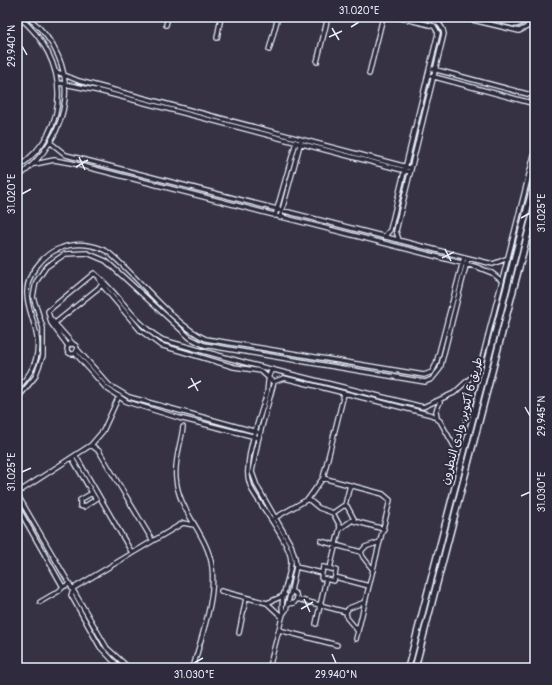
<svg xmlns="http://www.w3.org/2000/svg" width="552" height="685" viewBox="0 0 552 685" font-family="Pangolin,'Playpen Sans Arabic',sans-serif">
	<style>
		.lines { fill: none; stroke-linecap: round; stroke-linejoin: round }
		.street-casing { stroke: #e8f1f8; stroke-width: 6 }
		.secondary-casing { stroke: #e8f1f8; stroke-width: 8 }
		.street { stroke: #2f2a3d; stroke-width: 3.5 }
		.secondary { stroke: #2f2a3d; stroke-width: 5 }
		.ticks { fill: none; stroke: #e8f1f8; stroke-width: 1.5 }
		.labels { text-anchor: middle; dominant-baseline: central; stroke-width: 4; stroke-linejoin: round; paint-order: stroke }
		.street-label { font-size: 12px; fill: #e8f1f8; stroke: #2f2a3d }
		.neatline { fill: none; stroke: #e8f1f8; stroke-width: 1.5 }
		.ticks-label { font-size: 10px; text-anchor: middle; fill: #e8f1f8 }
	</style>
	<rect width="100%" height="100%" fill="#363244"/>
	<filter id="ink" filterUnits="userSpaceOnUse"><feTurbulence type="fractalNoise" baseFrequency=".025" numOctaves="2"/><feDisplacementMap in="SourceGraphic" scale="8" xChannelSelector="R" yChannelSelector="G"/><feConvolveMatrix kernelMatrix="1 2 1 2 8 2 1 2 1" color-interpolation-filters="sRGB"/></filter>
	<g filter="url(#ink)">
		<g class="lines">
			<defs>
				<path id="street" d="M441,17L450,19L460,17
					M460,17L519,31L527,27L530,17
					M482,17L516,25L521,23L524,17
					M166,25L168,17
					M217,38L221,17
					M269,50L278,17
					M317,62L328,17
					M433,69L535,96
					M57,72L79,81L411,168
					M369,74L383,17
					M431,76L535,104
					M59,83L99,91L410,172
					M51,143L66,155L468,258L493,264L508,258
					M35,164L54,160L71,163L477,267L492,273L502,281
					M17,168C73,129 70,59 19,17
					M17,178C73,136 85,64 28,17
					M275,216L296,142
					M280,218L301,141
					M384,237L390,230L438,33L434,26L397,17
					M399,240L396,231L444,34C442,21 432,20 421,17
					M99,278L102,285L140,330L160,345L234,367L261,371L273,382L284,378L432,415L440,421L458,453
					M50,318L73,344
					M55,323L102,285
					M67 349a5 5 0 1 1 10 0a5 5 0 1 1-10 0Z
					M68,346L51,323L48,311L94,273C119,293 134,324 163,340L250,364L423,407L454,393L479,370
					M77,349L109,385L129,397L257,432
					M75,353L106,388L127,402L179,418L256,437
					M274,382L258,441L252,472L257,486L291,545L295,558L296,567L291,591L286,610L283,614
					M17,389C27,378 35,368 37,353C42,321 12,297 37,266C43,258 51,251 61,248C76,242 94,244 108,252C138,276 172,324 206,339L424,375L432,372L436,364L464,257
					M17,399L35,377L43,356V328L33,297L36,282L46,267L65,254L87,253L106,261L190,338L204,345L425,382L432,379L440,369L468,258
					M437,418L436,411L440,402
					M183,427C181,444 174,461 176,478C178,511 208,534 212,567C216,599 201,637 193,668
					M91,445L99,451L151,538
					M458,453L535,151
					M76,456L132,553
					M72,458L95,498L96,499L84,507L80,506V500L92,493
					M323,478L383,494L390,500L356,639
					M17,493L91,445L103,431L119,396
					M17,494L107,648L129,668
					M308,499L319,508L333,513
					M345,505L350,485
					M17,506L63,587
					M343,506H347L354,519L341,528L333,513Z
					M273,519L308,499L323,478L344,394
					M354,521L384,529
					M321,541L361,552
					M296,567L322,573
					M323,567L336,570L334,581L321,578Z
					M330,568L340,527
					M373,570L363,557L361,552L365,547L380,542
					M335,577L369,586
					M72,589L183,523L194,525
					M73,591L71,595L100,647L120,668
					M221,591L267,603L282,617
					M297,599L346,612
					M40,602L59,591L63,587L69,584
					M267,603L285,595
					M288,604L294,603L297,599L296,594L291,591
					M316,624L326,579
					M279,630L337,645
					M358,631L347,618L346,612L349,608L365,602
					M239,633L246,598
					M269,668L283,614C279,597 290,579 291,562C292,546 261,506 252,490C249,483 247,476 248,469C249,444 260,417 267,393C268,386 267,375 272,370"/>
				<path id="secondary" d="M408,668L535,179
					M415,668L535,206"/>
			</defs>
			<!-- street casing -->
			<use href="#street" class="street-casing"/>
			<!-- secondary casing -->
			<use href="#secondary" class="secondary-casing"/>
			<!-- street -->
			<use href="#street" class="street"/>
			<!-- secondary -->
			<use href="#secondary" class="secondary"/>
		</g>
	</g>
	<!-- ticks -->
	<path class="ticks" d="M351,27L359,22M332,28L339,40M329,37L342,31M22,46L27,55M79,157L85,170M76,167L88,160M22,194L31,189M521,218L530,213M445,249L451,261M442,258L454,252M191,378L198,391M188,388L201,381M525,407L530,416M22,472L31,468M521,496L530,492M304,599L310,612M301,609L313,602M332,654L336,663M194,663L203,658"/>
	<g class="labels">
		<!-- street labels -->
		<g class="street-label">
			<text transform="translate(462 421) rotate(-75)">طريق 6 أكتوبر, وادى النطرون</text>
		</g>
	</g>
	<!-- margin -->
	<rect width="552" height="685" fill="none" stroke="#2f2a3d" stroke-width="44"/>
	<rect x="22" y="22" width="508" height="641" class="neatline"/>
	<g class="ticks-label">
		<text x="359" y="14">31.020°E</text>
		<text transform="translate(11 46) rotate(-90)" y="4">29.940°N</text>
		<text transform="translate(11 194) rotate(-90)" y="4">31.020°E</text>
		<text transform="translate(541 213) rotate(-90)" y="4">31.025°E</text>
		<text transform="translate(541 416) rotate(-90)" y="4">29.945°N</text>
		<text transform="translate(11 472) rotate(-90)" y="4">31.025°E</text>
		<text transform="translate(541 492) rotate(-90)" y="4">31.030°E</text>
		<text x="194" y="678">31.030°E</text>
		<text x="336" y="678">29.940°N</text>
	</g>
</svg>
